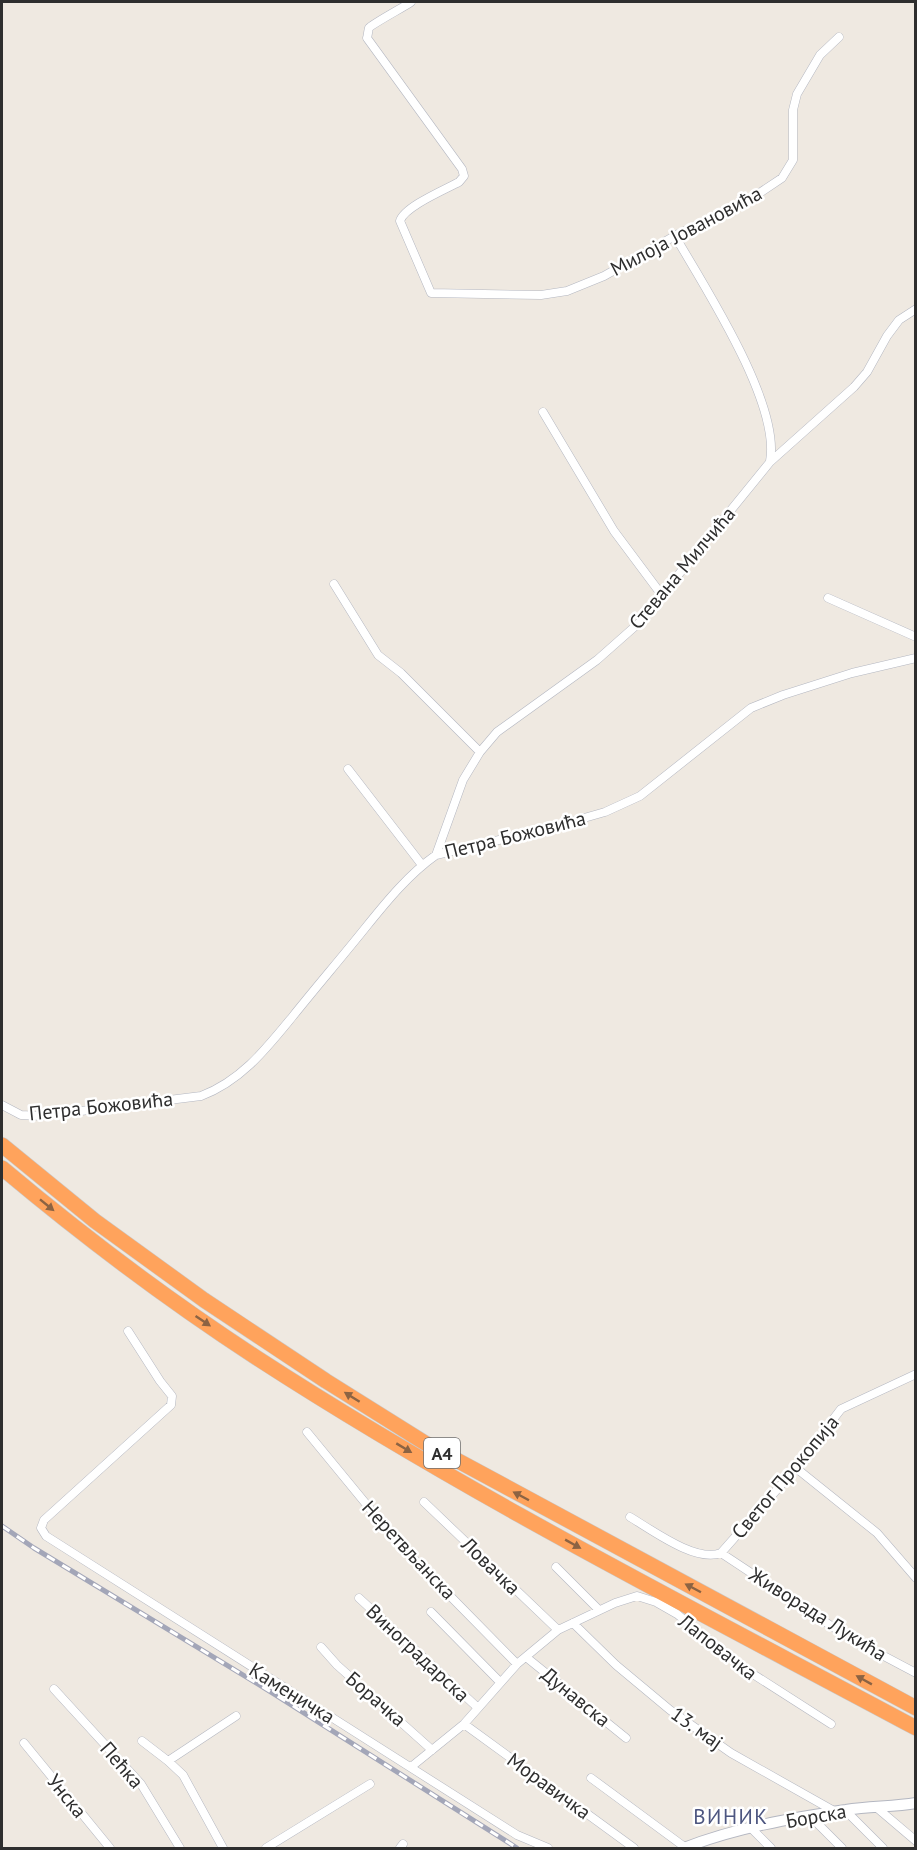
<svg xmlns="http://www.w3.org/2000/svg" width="917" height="1850" viewBox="0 0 917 1850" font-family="'PT Sans',sans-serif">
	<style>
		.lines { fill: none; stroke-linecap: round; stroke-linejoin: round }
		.minor-casing { stroke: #b4b7c1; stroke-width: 9 }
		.tertiary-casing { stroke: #b4b7c1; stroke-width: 12 }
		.motorway-casing { stroke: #c9c9c9; stroke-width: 16 }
		.minor { stroke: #fff; stroke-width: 8 }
		.tertiary { stroke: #fff; stroke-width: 10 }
		.motorway { stroke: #ffa35c; stroke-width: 15 }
		.rail-casing { stroke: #a3a6b8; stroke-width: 5 }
		.rail { stroke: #fff; stroke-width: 3; stroke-dasharray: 9; stroke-linecap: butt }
		.oneway { fill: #8c6343 }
		.labels { text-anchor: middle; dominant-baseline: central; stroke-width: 5; stroke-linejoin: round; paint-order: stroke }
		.shield { fill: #fff; stroke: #6d6d6d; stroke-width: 1.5 }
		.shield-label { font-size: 18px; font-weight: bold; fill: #2e2e2e }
		.street-label { font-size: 20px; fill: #2e2e2e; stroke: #fff }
		.neighbourhood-label { font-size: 21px; letter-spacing: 1.5px; fill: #4d5680; stroke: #fff }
	</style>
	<rect width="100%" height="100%" fill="#efe9e1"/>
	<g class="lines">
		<defs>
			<path id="minor" d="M411,2C404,7 372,24 369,28C368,31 368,35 367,38L462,169L464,176L459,182C444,190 404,207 400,221L431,293L541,295L567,291L604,276L680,233L743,204L782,178L793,160V110L797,94L820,55L839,37
				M675,236C704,286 781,404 770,461
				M543,412L614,531L661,594
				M334,584L378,655L401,673L480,752
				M828,598L916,637
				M348,769L422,865
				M436,855L463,780L480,752L497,732L597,660L640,622L770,462L854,387L867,372L887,336L899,320L916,309
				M2,1105L21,1115L41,1116L201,1096C241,1081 266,1049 293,1016C317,986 342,957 366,927C387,901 409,874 436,855L549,828L605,812L640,796L751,708L783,695L852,673L916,658
				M128,1331L160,1381L172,1396L171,1405L44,1520L41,1528L46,1536L517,1835L548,1848
				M307,1432L399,1544L517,1664
				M796,1468L877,1533L916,1578
				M424,1502L558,1630
				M630,1517C652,1530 696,1563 721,1553L796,1468L841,1409L916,1374
				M721,1553L848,1637L916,1673
				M556,1567L599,1610
				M359,1598L477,1707
				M431,1612L500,1682
				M573,1623L616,1665L670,1710L731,1753L834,1811
				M321,1647L337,1665L432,1750
				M526,1657L626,1738
				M54,1689L141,1784L180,1848
				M464,1724L634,1848
				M142,1741L168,1761L183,1775L223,1848
				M24,1743L110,1848
				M168,1761L236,1716
				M411,1767L464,1724L517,1664L558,1630L615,1603L637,1596L656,1602L677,1614L745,1669L831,1724
				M591,1778L686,1848
				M876,1807L916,1841
				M845,1810L883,1848
				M810,1816L842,1848
				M751,1828L771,1848
				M266,1848L370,1784
				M400,1848L403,1844"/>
			<path id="tertiary" d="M684,1848C735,1828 792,1818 846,1810C869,1806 893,1807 916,1803"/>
			<path id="motorway" d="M2,1145L95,1221L204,1300L326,1381L425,1443L916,1708
				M2,1168C83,1236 168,1300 257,1358C468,1495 694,1609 916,1728"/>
		</defs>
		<!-- minor casing -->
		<use href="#minor" class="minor-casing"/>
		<!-- tertiary casing -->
		<use href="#tertiary" class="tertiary-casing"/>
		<!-- motorway casing -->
		<use href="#motorway" class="motorway-casing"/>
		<!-- minor -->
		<use href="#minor" class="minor"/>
		<!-- tertiary -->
		<use href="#tertiary" class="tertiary"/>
		<!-- motorway -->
		<use href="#motorway" class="motorway"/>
		<defs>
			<path id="rail" d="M2,1526L34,1548L271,1692L517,1848"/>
		</defs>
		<!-- rail casing -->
		<use href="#rail" class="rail-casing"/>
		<!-- rail -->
		<use href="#rail" class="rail"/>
	</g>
	<!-- one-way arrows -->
	<defs><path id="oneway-solid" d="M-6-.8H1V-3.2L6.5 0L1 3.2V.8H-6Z" transform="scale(1.5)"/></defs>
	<g class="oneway">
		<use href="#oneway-solid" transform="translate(47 1205) rotate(39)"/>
		<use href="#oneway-solid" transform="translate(203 1321) rotate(34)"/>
		<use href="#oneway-solid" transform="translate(352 1397) rotate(-148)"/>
		<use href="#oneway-solid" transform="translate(404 1448) rotate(31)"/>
		<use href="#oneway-solid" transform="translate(521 1496) rotate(-152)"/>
		<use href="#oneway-solid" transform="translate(573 1544) rotate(29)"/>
		<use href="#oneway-solid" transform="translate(693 1588) rotate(-152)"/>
		<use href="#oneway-solid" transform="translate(864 1680) rotate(-151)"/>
	</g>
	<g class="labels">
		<!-- shield labels -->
		<rect class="shield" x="424" y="1438" width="36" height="30" rx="4.5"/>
		<g class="shield-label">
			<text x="442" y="1453">A4</text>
		</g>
		<!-- street labels -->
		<g class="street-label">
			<text transform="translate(686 231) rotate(-28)">Милоја Јовановића</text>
			<text transform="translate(682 568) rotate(-50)">Стевана Милчића</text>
			<text transform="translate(515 835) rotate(-14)">Петра Божовића</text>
			<text transform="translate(101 1106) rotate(-6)">Петра Божовића</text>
			<text transform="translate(785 1477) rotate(-50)">Светог Прокопија</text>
			<text transform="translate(409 1550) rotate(47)">Неретвљанска</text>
			<text transform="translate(491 1566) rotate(44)">Ловачка</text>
			<text transform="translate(818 1614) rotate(32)">Живорада Лукића</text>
			<text transform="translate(718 1647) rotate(38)">Лаповачка</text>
			<text transform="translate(418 1653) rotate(43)">Виноградарска</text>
			<text transform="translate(292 1693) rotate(32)">Каменичка</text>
			<text transform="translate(576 1697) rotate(39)">Дунавска</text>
			<text transform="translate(376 1699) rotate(41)">Борачка</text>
			<text transform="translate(697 1728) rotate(35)">13. мај</text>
			<text transform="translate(122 1765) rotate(49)">Пећка</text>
			<text transform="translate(549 1786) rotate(36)">Моравичка</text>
			<text transform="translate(67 1796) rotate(51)">Унска</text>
			<text transform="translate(816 1816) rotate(-10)">Борска</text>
		</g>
		<!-- neighbourhood labels -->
		<g class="neighbourhood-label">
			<text x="731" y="1816">ВИНИК</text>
		</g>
	</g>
	<!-- border -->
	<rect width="917" height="1850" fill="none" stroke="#2e2e2e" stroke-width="6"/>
</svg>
